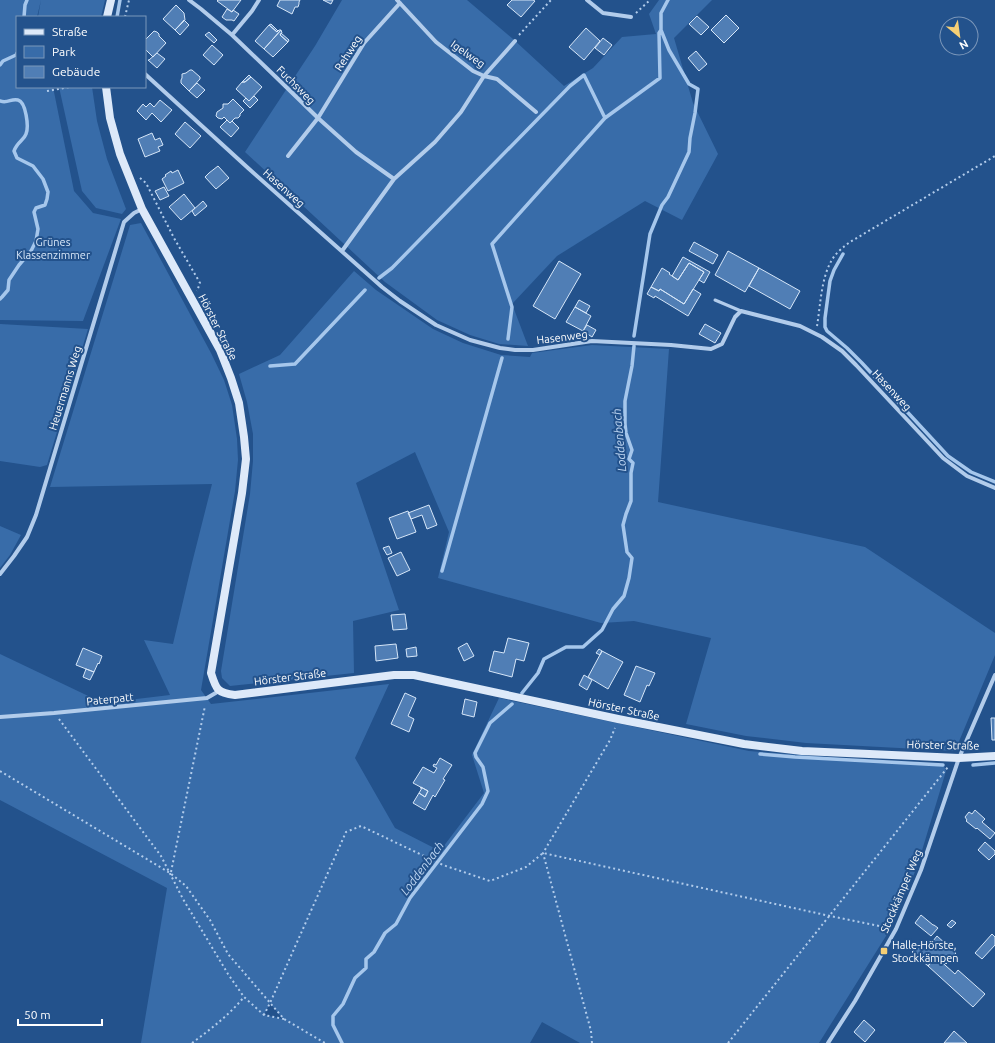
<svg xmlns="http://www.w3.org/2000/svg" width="995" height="1043" viewBox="0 0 995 1043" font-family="Ubuntu,sans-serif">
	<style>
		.green { fill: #386ca9; fill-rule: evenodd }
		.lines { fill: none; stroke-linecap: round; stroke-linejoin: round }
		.stream { stroke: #a6c7ec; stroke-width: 3.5 }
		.building { fill: #507eb5; stroke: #d6e6f8 }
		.path { stroke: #b2cceb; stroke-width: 2; stroke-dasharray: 2 3; stroke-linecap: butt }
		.lane { stroke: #b2cceb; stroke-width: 3 }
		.street { stroke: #b2cceb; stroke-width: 4 }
		.secondary { stroke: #dde9f9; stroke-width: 8 }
		.poi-dot { fill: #f6cf75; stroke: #23528c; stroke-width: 1.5 }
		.labels { text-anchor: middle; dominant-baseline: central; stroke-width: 4; stroke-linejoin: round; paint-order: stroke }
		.street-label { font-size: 11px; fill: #fff; stroke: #23528c }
		.park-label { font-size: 11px; fill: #d6e6f8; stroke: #23528c }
		.poi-label { font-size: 11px; fill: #fff; stroke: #23528c; text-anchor: start }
		.water-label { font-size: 12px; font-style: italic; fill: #bed6f2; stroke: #23528c }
	</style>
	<rect width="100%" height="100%" fill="#23528c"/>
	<!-- green -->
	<path class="green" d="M0,0H41L37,17H17V87H53L74,191L93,213L121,219L83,321L0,320Z
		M41,0H105L101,17H38Z
		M342,0H467L513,39L564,86L593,68L622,37L656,34L649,14L659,0H712L674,38L693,103L718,154L682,220L645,201L557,256L512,304L528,346L499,344L470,335L437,320L385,282L245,152L315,46Z
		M59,87H92L97,121L107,159L126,209L122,214L96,208L82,191Z
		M141,223L211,353L224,380L232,405L237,439L238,460L235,491L201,690L211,704L389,684L355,758L395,828L440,851L484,793L472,755L499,698L749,751L944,766L946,771L917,867L891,928L819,1043H580L542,1022L530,1043H141L167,888L0,800V654L103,703L170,695L144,640L173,644L192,563L212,484L50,487L130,225ZM270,1003L283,1019L264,1015Z
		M354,271L376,290L433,329L463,343L501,355L530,357L532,353L592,345L669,349L658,502L865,547L995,633V655L955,751L806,743L746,736L686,724L711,638L634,621L601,623L438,578L449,532L415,452L356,483L399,610L353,621L354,673L230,686L222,678L221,671L250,494L253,461V434L247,402L239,374L280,355Z
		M0,324L88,329L47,465L40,467L0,461Z
		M0,526L21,535L10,555L0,568Z"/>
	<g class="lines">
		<!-- stream -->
		<path class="stream" d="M24,17L25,5L27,0
			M117,17L120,0
			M0,65L3,61L16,55L17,53
			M0,101C8,104 11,98 18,100C26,102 29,127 26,134C24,140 17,142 14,151L17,158L33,166L43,179L48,192L47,199L45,205L36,208L34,212L38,229L36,241L31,251L19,265L9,280L8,290L2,297L0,299
			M843,254L834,270L830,281L825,318V327L827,331L847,348L862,363L948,456L971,472L995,482
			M379,278L392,268L570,86L584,75L605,118
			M634,336L650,234L662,205L668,197L689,152L690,138L695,113L698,89L689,84L669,50L661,30V13L668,0
			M508,339L512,307L492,244L605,118L660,78L659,33L661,30
			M270,366L295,364L365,290
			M442,571L502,358
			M522,693L538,673L544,659L566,647H583L602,630L613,609L624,596L629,578L632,558L627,552L623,525L626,514L631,501V473L633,463L629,459L632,450L626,433L625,424V401L632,366L634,346
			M760,754L795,757L943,765
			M973,765L995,763
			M342,1043L333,1025V1016L343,1004L355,978L366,968V959L374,952L385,933L396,924L410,898L482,804L488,791L483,767L476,757L475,753L490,723L512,704"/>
	</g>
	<!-- building -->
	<path class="building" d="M218,0H241L232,12L217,1Z
		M280,0H300L299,2V4L298,7H295L292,14L277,6Z
		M323,0H333L331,4Z
		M512,0H533L535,1L521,17L507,5Z
		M176,5L184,13L185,20L175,30L163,19Z
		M227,9L232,12L233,10L239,14L234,21L232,20H226L222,17Z
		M726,15L739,28L724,43L711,30Z
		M697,16L709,27L701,35L689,24Z
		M184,20L189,25L180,35L175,30Z
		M271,24L278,31L277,32L269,25Z
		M269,25L277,32L279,30H281L264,49L255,41Z
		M586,28L600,41L584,60L569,47Z
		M281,30L282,33L280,35L288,42L273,57L264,49Z
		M154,31L157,32L159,34V36L166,43L153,57L145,49V40Z
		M209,32L217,40L214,43L205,35Z
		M281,33L289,40L288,42L280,35Z
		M603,38L612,45L604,55L595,48Z
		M212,45L223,55L214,65L203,55Z
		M696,51L707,64L699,71L688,58Z
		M157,53L165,59L157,68L148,60H149Z
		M190,70H192L200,77V79L189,91L181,83V80L182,78V74L186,73Z
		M249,75L251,77L245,82H242Z
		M251,77L262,87L249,101L236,89L242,82H245Z
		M197,83L205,90L197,98L189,91Z
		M254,96L258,100L250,108L243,101L246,98L249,101Z
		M233,99L244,110L240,114V116L238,118H235L230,123L224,117L222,119L218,118L216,116L217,112L223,108V104H228Z
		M160,100L172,110L161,122L152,113L146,120L137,111L143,104L146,107L150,103L154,107Z
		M227,120L230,123L232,121L239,128L231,137L220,127Z
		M185,122L201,136L190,148L175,134Z
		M152,133L155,140L160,138L163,145L158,147L160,151L145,157L138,139Z
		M218,166L229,178L216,189L205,177L209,173Z
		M178,170L184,183L168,191L162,179L166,176L165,175L171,171L172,173Z
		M164,187L169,196L160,200L155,191Z
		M184,194L195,208L181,220L169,207Z
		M203,201L207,206L195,216L192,211Z
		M694,242L718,255L713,264L689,251Z
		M728,251L759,268L745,292L715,275Z
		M683,257L710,272L704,283L699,280L704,272L689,263L678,280L672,276Z
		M559,261L581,274L555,319L533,306Z
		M689,263L704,272L684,304L660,289L659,291L651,287L662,268L670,273L669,274L678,280Z
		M759,268L800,291L790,309L749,286Z
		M651,287L659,291L660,289L684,304L693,289L701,294L688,316L655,296L654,298L647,294Z
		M579,300L590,306L586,313L575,307Z
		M575,307L591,316L583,331L566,322Z
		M705,324L721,333L715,343L699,334Z
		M587,325L596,330L592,337L583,331Z
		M429,505L437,525L427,529L422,515L411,519L408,513Z
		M408,511L416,532L397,539L389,518Z
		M389,546L392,553L387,555L383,548Z
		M401,552L410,570L397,576L388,558Z
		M405,614L407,629L393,630L391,615Z
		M508,638L529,643L524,661L516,659L512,677L489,671L494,651L504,653Z
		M467,643L474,656L464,661L458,648Z
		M396,644L398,658L376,661L375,646Z
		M416,647L417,656L407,657L406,649Z
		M83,648L102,656L99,664L98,663L94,672L76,665Z
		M599,649L602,651L600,655L596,653Z
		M602,651L623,662L608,689L588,677Z
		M636,666L655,673L649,686L647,685L640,702L624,695Z
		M86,669L94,672L90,680L83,677Z
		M584,675L592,680L587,690L579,685Z
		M405,693L416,698L408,716L414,719L409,732L391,724Z
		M465,699L477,702L474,717L462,714Z
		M991,718H995V740H992Z
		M440,758L452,765L443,779L445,780L435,797L433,795L425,810L413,803L419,793L425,797L428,791L413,783L423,767L434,773L437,768L433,766L434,764L436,765Z
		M421,787L428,791L425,797L419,793L422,788H420Z
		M975,810L985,819L982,822L995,833L990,839L977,828L976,829L966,821L967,820L965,817L969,812L972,814Z
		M985,842L995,851V854L989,860L978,850Z
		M921,915L933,925H934L938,928L931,936L915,923Z
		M952,920L956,923L951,928L947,925Z
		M992,934L995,937V945L982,959L975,953Z
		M937,936L947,945L949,943L952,946L950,948L956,953L946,964L937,956L928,966L912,952L922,942L928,947Z
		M936,957L955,974L958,970L985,994L973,1007L928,966Z
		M864,1020L875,1030L865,1042L854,1032Z
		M954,1031L967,1043H944Z"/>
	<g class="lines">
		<!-- path -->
		<path class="path" d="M636,13L650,0
			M125,17L129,0
			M519,35L551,0
			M47,91L70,87
			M140,178L146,183L174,238L200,283L197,291
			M817,326C821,303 821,269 838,252C842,248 846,245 850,242L995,156
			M59,719L161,856L183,899L228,974L244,997L264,1015
			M0,771L170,873L186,886L210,920L228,954L284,1019L325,1043
			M171,872L205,706
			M284,1019L264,1015L270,1003L346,832L361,826L443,865L490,881L526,867L543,853L830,916L889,928
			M192,1043C211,1029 229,1015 244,997
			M592,1043L591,1031L543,853L610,740L615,728
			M728,1043L948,767"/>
		<!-- lane -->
		<path class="lane" d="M715,300L741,311"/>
		<!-- street -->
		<path class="street" d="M189,0L201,9L232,35L280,81L318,118L356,152L394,179
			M397,0L436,42L473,71L484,76L497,79L536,112
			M587,0L603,13L631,17
			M232,35L252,11L259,0
			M145,74L248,168L382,287L400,301L436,325L470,340L500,348L515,350H533L592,341L671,345L711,349L722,344L735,317L741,311L800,326L822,337L842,351L856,365L943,458L967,476L995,488
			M288,156L318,118L364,43L400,3
			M342,251L394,179L435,142L461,112L484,76L515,41
			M0,574L14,556L27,537L36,515L124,222L134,213L142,209
			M0,717L54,713L207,698L219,691
			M828,1043L855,1001L896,929L921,870L959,758L995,675"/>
		<!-- secondary -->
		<path class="secondary" d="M107,17L111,0
			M106,87L110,118L120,154L142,209L220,350L231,378L239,403L244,437L246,459L242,493L211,673C216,689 217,693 235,695L394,675H414L618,719L744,744L802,751L959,758L995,756"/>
	</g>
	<!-- markers -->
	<rect class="poi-dot" x="880" y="947" width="8" height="8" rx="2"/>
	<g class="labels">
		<!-- street labels -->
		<g class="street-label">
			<text transform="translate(348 53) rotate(-57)">Rehweg</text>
			<text transform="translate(468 54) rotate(35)">Igelweg</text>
			<text transform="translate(296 85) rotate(45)">Fuchsweg</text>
			<text transform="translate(284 188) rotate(42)">Hasenweg</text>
			<text transform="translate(218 327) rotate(63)">Hörster Straße</text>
			<text transform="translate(562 337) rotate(-7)">Hasenweg</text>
			<text transform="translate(65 388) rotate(-73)">Heuermanns Weg</text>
			<text transform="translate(892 390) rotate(47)">Hasenweg</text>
			<text transform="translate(290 677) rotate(-7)">Hörster Straße</text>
			<text transform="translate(110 699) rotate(-6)">Paterpatt</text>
			<text transform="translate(624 709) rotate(12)">Hörster Straße</text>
			<text transform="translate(943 745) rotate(1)">Hörster Straße</text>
			<text transform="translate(901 891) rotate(-67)">Stockkämper Weg</text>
		</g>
		<!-- park labels -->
		<g class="park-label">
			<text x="53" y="242">Grünes<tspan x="53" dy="13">Klassenzimmer</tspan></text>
		</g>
		<!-- poi labels -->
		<g class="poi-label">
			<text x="892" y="945">Halle-Hörste,<tspan x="892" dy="13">Stockkämpen</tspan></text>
		</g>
		<!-- water labels -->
		<g class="water-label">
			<text transform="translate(619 440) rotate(-95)">Loddenbach</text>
			<text transform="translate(422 868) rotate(-53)">Loddenbach</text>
		</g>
	</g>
	<!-- legend -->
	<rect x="16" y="16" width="130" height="72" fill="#23528c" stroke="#7b97ba"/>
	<rect x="24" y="29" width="20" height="6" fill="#dde9f9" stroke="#7b97ba"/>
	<text x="52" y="36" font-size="12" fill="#ffffff">Straße</text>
	<rect x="24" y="46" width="20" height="12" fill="#386ca9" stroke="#7b97ba"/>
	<text x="52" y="56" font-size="12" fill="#ffffff">Park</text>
	<rect x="24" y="66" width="20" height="12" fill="#507eb5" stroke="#7b97ba"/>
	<text x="52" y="76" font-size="12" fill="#ffffff">Gebäude</text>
	<!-- north arrow -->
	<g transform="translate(959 36) rotate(151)"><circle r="19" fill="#23528c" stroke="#7b97ba"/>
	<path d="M0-3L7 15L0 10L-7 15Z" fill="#f6cf75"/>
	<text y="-6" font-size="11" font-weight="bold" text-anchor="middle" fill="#ffffff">N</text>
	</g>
	<!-- scale -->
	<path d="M18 1019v6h84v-6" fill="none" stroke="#ffffff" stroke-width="2"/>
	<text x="24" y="1019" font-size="12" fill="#ffffff" stroke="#23528c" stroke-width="3" paint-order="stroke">50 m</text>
</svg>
